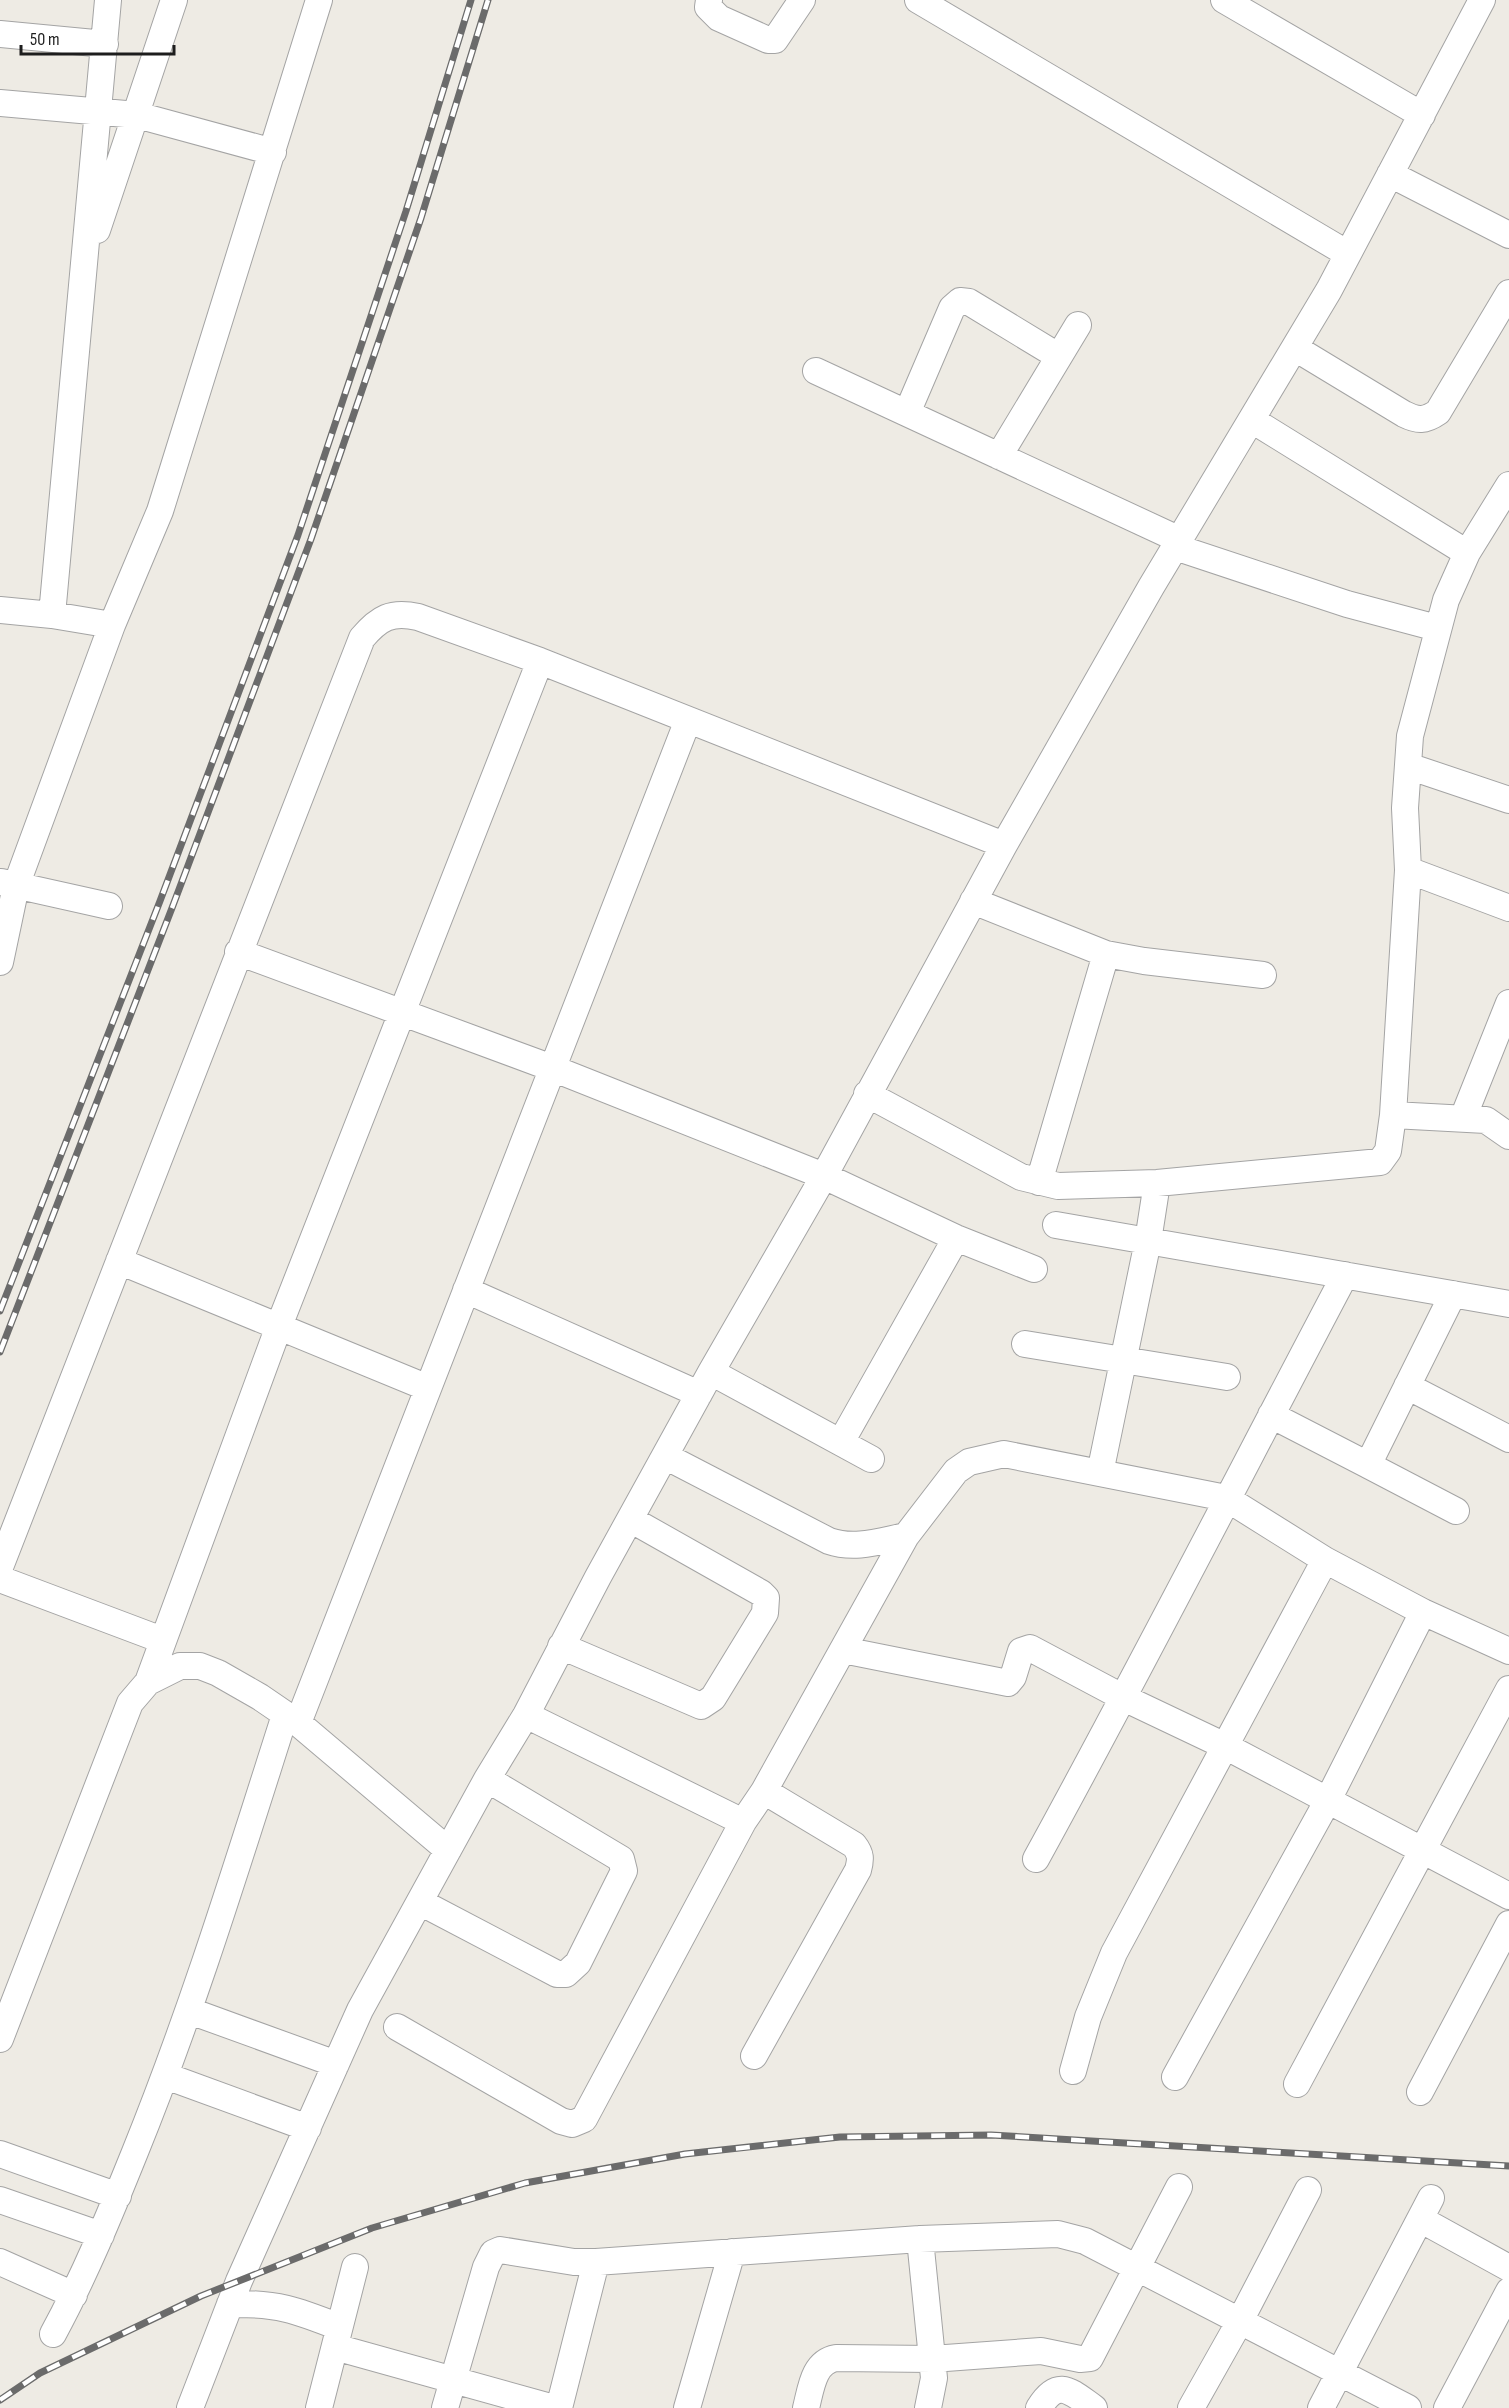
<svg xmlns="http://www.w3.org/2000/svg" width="1509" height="2408" viewBox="0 0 1509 2408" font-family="'Sofia Sans Condensed',sans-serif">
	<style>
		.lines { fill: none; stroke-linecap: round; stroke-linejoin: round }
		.minor-casing { stroke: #a4a4a4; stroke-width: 28 }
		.minor { stroke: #fff; stroke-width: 26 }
		.rail-casing { stroke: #6b6b6b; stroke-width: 7 }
		.rail { stroke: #fff; stroke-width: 4.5; stroke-dasharray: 14; stroke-linecap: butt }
	</style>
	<rect width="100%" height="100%" fill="#eeebe4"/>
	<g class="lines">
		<defs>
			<path id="minor" d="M709,0L708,7L719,18L768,40H775L802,0
				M918,0L1348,254
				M1224,0L1422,115
				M0,34L105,44
				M0,103L137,115L273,152
				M1390,174L1509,235
				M97,230L174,0
				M1295,348L1404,414C1418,421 1425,421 1438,412L1509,293
				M816,371L1180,540
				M907,413L952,308L960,301L969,302L1058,356
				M1252,420L1467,553
				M999,456L1078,325
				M1175,547L1347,604L1437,628
				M0,610L52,615L112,625
				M52,615L108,0
				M1408,766L1509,800
				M1408,870L1509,908
				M1,882L109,906
				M973,901L1106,954L1144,961L1263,975
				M238,952L552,1068L824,1176L956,1238L1034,1269
				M0,962L16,886L112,625L160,511L319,0
				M867,1094L1021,1177L1058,1186L1157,1183L1380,1162L1388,1151L1393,1115L1408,870L1405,808L1410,736L1446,600L1467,553L1509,485
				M1393,1115L1486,1120L1509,1136
				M1463,1118L1509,1003
				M1039,1182L1106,954
				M1056,1225L1509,1304
				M119,1261L428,1388
				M466,1290L699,1394
				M1025,1344L1227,1377
				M711,1372L871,1459
				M1407,1386L1509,1439
				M1271,1415L1368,1465L1453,1294
				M841,1442L956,1238
				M665,1456L829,1541C855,1550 880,1541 906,1536
				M1368,1465L1456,1511
				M1100,1473L1148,1241L1157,1183
				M0,1567L362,638C379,618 391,611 418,617L540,661L1004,845
				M0,1579L162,1640
				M561,1646L701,1706L713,1698L765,1613L766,1598L761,1593L630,1519
				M843,1650L1008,1683L1013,1677L1021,1651L1030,1648L1124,1698L1225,1746L1509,1896
				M148,1682L279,1326L540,661
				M526,1715L743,1822
				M298,1723L688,720
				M1036,1859C1142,1666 1242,1470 1345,1275
				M420,1902L557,1974H566L578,1963L624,1871L621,1859L487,1779
				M190,2011L336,2064
				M397,2027L561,2121L572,2124L584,2119L743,1822L764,1791L906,1536L956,1471L969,1462L1004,1454L1226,1498L1325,1560L1423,1612L1509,1651
				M0,2039L130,1703L148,1682L180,1666H200L218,1673L260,1697L298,1723L448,1850
				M754,2056L858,1870C861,1859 861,1854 854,1845L764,1791
				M1073,2071L1088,2017L1114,1953L1325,1560
				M166,2076L308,2128
				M1175,2077L1328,1800L1423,1612
				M1297,2084L1509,1689
				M1420,2092L1509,1924
				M0,2154L118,2196
				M0,2200L101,2235
				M1420,2219L1509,2268
				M920,2239L934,2378L928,2408
				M0,2262L74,2295
				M230,2304C277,2303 296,2310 339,2327
				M53,2334C85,2275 110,2214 135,2152C193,2009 238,1862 285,1715
				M335,2347L554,2408
				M190,2408L239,2281L360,2010L487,1779L526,1715L598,1577L711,1372L824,1176L1004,845L1151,587L1329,290L1482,0
				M319,2408L355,2267
				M445,2408L486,2267L493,2253L500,2250L574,2262H596L920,2239L1058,2234L1085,2241L1408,2408
				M559,2408L596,2262
				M687,2408L732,2252
				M806,2408C811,2389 813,2362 836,2358L932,2359L1041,2351L1080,2359L1090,2358L1179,2187
				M1039,2408C1058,2377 1070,2391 1094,2408
				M1191,2408L1240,2321L1308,2190
				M1321,2408L1431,2198
				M1447,2408L1509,2291"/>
		</defs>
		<!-- minor casing -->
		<use href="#minor" class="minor-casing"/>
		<!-- minor -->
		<use href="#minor" class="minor"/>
		<defs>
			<path id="rail" d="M0,1311L160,901L298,535L406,211L471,0
				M0,1352L172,908L311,539L421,218L488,0
				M0,2400L40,2373L201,2296L372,2228L525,2183L685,2154L840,2137L991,2135L1509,2166"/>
		</defs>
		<!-- rail casing -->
		<use href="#rail" class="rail-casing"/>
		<!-- rail -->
		<use href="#rail" class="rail"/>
	</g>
	<!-- scale -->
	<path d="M21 45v9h153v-9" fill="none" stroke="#1d1d1d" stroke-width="3"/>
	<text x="30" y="45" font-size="18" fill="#1d1d1d" stroke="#ffffff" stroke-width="4.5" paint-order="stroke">50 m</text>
</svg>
